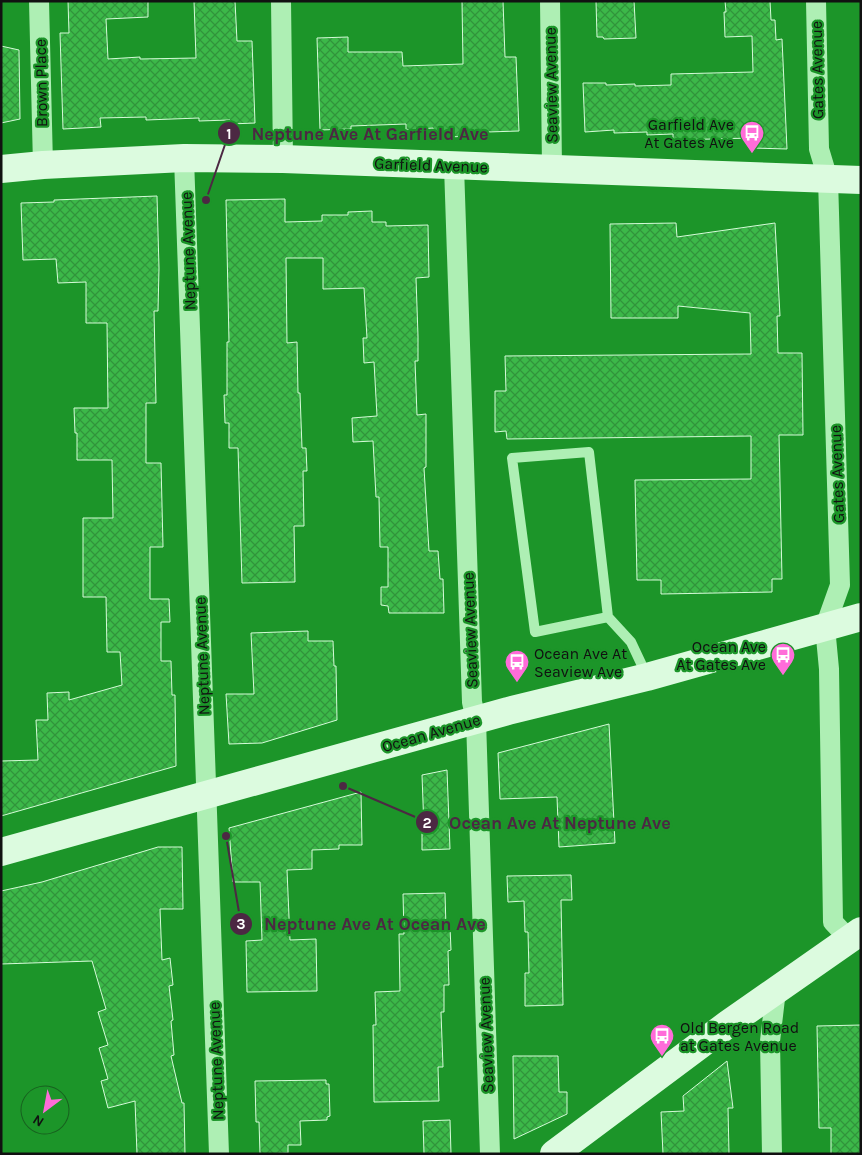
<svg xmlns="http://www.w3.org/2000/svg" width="862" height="1155" viewBox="0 0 862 1155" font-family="Karla,sans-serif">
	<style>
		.building { fill: url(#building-cross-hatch); stroke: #d5fbd8 }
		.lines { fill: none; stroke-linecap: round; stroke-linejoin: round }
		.lane { stroke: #aeefb4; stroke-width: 10 }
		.street { stroke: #aeefb4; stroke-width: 20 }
		.secondary { stroke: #dcfbdf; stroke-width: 28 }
		.labels { text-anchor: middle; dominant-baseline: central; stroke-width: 4.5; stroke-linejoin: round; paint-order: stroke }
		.street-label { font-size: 16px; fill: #111; stroke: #1c9529 }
		.poi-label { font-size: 16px; fill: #111; stroke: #1c9529; text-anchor: end }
		.leader { fill: none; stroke: #4c2843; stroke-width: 2 }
		.callout-dot { fill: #4c2843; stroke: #1c9529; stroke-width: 2 }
		.mark-label { font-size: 15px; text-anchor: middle; font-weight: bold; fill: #fff }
		.callout-label { font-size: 18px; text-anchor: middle; font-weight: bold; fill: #4c2843; stroke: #1c9529; stroke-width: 4.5; stroke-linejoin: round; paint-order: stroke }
	</style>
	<defs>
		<pattern id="building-cross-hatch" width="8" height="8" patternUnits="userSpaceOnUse" patternTransform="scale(1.25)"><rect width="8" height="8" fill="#3cb849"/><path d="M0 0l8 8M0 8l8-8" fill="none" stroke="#31943b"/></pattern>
	</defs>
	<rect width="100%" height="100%" fill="#1c9529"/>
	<!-- building -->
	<path class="building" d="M68,1H148V17L106,19L108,59L140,57V59L196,58L194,1H235L237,41H252L255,123L230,124V120L199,121V118L146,120V117L100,118L101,127L63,129L60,33H69Z
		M462,1H503L505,57H516L519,131L487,132V136L440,137V131H433V128L406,130V124L351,126V129L320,130L317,38L348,37V52H402L403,66L463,64Z
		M596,1H634L636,38L604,39L603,37H597Z
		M725,1H770L771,20H775L776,40L782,39L787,149L752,148V138L673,140V134L647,135V132L614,133V130L585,132L583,83H606V85L635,84V86L671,85V74L753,72L752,36L725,37L724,12H726Z
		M1,46L19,50L20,119L1,123Z
		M157,196L159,268L158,311H154L156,403H146V463H161L163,547H150V599H169L170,622H161V661H171L172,695H175L176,766L1,816V761L38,760L36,720H48L47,693L69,692V700L122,685L120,652H107L106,597H83V518H113L112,460H77V433H75L74,408H108L107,323H86V282L58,283L56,259L23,260L21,203L54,202V200Z
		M285,199V222L322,221V215H348V212L372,211V222H386V226L428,225L429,277L416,278L418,336V361H415L417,415L426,414V467L424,468L429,551H438L440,579H443L444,613H389L388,606L381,605V587H388V547H380L379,497H376L373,441L353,442L352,418L377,416L374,362L364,363L363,338H367L364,288L323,289V258H286L287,343L297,342L298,393H300L302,448H306L307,471H303L304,526H294L295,582L242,583L238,448H229V423H225L224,395H227V342H229L226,200Z
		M676,223L677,237L775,223L780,316H777L778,353H802L803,435H779L782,579H772V592L661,594V580H637L635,480L751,479V436L507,439L506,431L495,432V391H506L505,356L751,354L750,313L678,306V318H611L610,224Z
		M308,631V641H333L334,666H336L337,720L262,743L229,744L226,694H254L251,633Z
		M609,724L615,843L559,847L557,797L500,799L498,753Z
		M447,770L450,849L422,850V829H424L422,775Z
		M361,792L362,845H339V849L312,850V869L287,870L290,940L316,939L317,991L247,992L246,941L262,940L260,882H233L229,828Z
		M158,847H182L183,909H160L162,960L170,958L173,985L169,986L173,1020L171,1021L174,1055L171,1056L182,1103H184L185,1154H137L135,1101L108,1108L101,1081L108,1079L99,1048L108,1045L98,1012L106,1009L92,961L1,964V891L42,882Z
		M571,875L572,900H561L563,1005L525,1006V973H529L528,932H525L524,901L508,902L507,876Z
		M445,893L446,928L450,927L451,950L448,951L449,985H444V1012H441L443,1067H438L439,1101L374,1102L373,1025H376L375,992L400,991L399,934H404L403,894Z
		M861,1025V1154H831V1128H819L817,1026Z
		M513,1056H558L559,1092H567V1114L514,1139Z
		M727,1061L733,1108H728L729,1154H663L661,1112L684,1111L683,1096Z
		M326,1080V1084H329L330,1116L327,1117V1120L300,1121L301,1145H288V1153L260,1154L259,1122H256L255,1081Z
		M450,1120L451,1154H424L423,1121Z"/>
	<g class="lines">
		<!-- lane -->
		<path class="lane" d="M608,617L535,632L512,458L589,452L608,617L631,642L647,676"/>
		<!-- street -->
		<path class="street" d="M39,1L43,165
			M281,1L283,159
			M550,1L552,168
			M816,1L819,149L828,179L840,585L825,627L829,669L833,922L849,939
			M184,158L219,1154
			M454,166L472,702L476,720L490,1154
			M772,1154L770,1041L776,990"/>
		<!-- secondary -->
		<path class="secondary" d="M1,169L43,165L184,158L283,159L861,180
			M1,852L508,711L647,677L861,617
			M554,1154L728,1024L861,931"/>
	</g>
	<!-- icons -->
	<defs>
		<symbol id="bus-pin" viewBox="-11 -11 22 30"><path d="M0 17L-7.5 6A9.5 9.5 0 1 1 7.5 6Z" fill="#ff6cd9" stroke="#1c9529"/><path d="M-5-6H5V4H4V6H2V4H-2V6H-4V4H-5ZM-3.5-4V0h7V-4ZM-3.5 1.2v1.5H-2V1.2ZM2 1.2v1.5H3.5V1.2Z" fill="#fff"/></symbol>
	</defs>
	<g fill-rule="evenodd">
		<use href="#bus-pin" x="738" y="119" width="28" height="38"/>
		<use href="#bus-pin" x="769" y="641" width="28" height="38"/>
		<use href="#bus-pin" x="503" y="648" width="28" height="38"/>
		<use href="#bus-pin" x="648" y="1022" width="28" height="38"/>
	</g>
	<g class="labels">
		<!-- street labels -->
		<g class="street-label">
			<text transform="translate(817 70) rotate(-91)">Gates Avenue</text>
			<text transform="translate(41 83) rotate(-91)">Brown Place</text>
			<text transform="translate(551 85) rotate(-91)">Seaview Avenue</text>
			<text transform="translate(431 165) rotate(2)">Garfield Avenue</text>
			<text transform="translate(188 251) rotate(-92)">Neptune Avenue</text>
			<text transform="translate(837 474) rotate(-92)">Gates Avenue</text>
			<text transform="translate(470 630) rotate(-92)">Seaview Avenue</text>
			<text transform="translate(202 656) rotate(-92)">Neptune Avenue</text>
			<text transform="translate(431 733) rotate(-16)">Ocean Avenue</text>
			<text transform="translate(486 1035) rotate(-92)">Seaview Avenue</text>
			<text transform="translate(216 1061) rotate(-92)">Neptune Avenue</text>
		</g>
		<!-- poi labels -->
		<g class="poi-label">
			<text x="734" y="124">Garfield Ave<tspan x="734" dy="18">At Gates Ave</tspan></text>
			<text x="766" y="646">Ocean Ave<tspan x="766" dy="18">At Gates Ave</tspan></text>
			<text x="534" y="653" text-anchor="start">Ocean Ave At<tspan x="534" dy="18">Seaview Ave</tspan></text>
			<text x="680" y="1027" text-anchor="start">Old Bergen Road<tspan x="680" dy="18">at Gates Avenue</tspan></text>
		</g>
	</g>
	<!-- callouts -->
	<path class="leader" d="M206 200L229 133M343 786L427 822M226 836L241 924"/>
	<g class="callout-dot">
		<circle cx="206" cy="200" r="5"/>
		<circle cx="343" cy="786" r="5"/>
		<circle cx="226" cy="836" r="5"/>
		<circle cx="229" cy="133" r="12"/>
		<circle cx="427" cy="822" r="12"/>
		<circle cx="241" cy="924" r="12"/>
	</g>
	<g class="mark-label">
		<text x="229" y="139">1</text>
		<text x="427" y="828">2</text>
		<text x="241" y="929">3</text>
	</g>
	<g class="callout-label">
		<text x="370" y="140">Neptune Ave At Garfield Ave</text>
		<text x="560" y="829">Ocean Ave At Neptune Ave</text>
		<text x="375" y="930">Neptune Ave At Ocean Ave</text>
	</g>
	<!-- border -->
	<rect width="862" height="1155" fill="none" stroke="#111111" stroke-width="5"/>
	<!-- north arrow -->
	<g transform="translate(45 1110) rotate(212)"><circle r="24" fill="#1c9529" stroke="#18601f"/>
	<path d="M0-4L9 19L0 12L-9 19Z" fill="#ff6cd9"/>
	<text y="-8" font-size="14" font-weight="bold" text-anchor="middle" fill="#111111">N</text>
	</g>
</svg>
